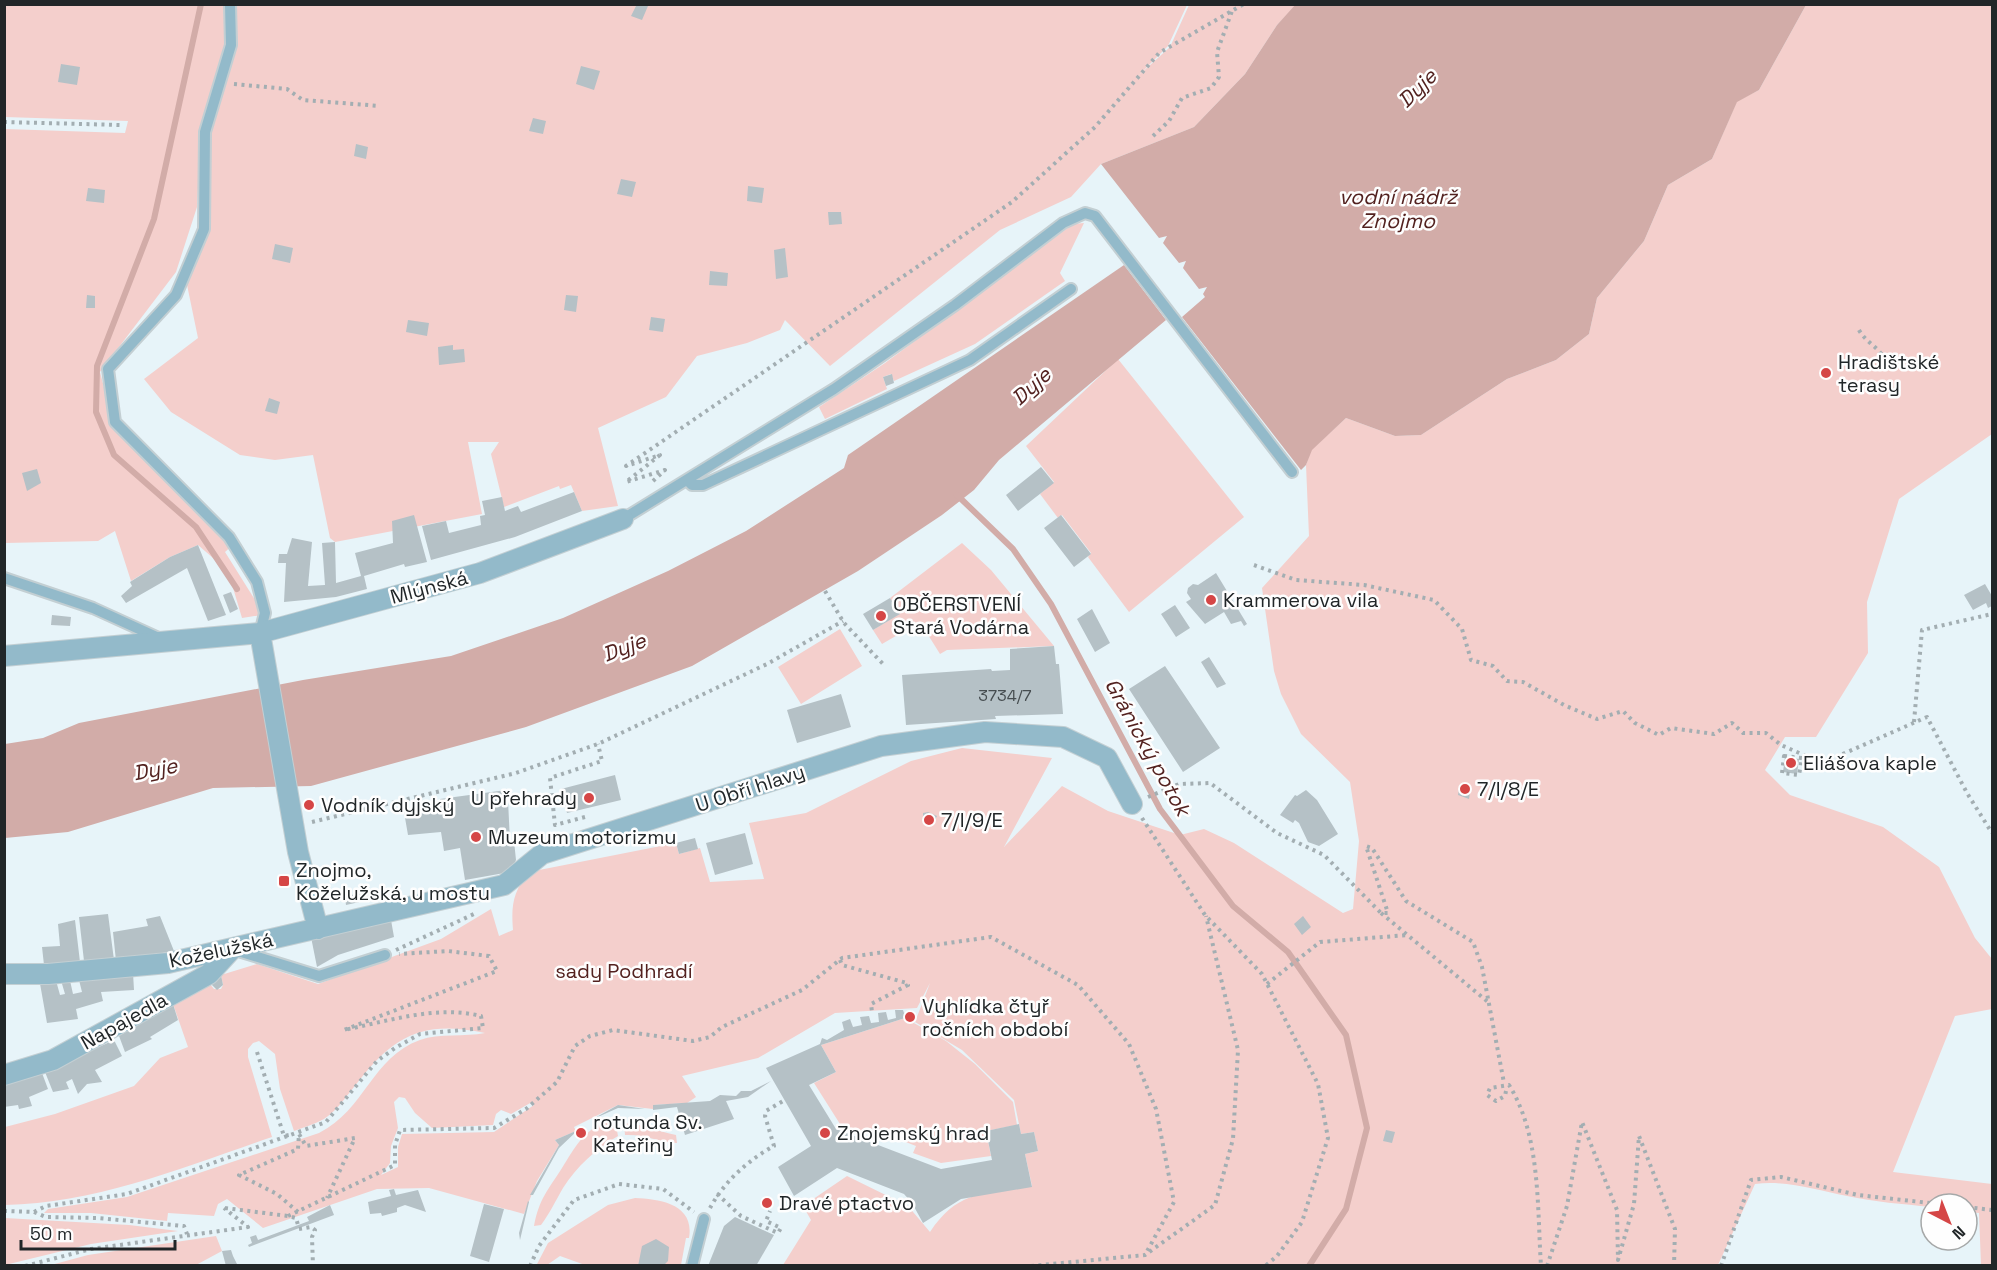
<svg xmlns="http://www.w3.org/2000/svg" width="1997" height="1270" viewBox="0 0 1997 1270" font-family="'Space Grotesk',sans-serif">
	<style>
		.green { fill: #f4cfcc; fill-rule: evenodd }
		.water { fill: #d2aca8 }
		.lines { fill: none; stroke-linecap: round; stroke-linejoin: round }
		.stream { stroke: #d2aca8; stroke-width: 6 }
		.building { fill: #b5c1c6 }
		.lane-casing { stroke: #c3cfd3; stroke-width: 14 }
		.street-casing { stroke: #c3cfd3; stroke-width: 22 }
		.path { stroke: #a3aeb2; stroke-width: 4; stroke-dasharray: 3 4.5; stroke-linecap: butt }
		.lane { stroke: #93baca; stroke-width: 10 }
		.street { stroke: #93baca; stroke-width: 20 }
		.poi-dot { fill: #d54646; stroke: #fefefe; stroke-width: 2 }
		.labels { text-anchor: middle; dominant-baseline: central; stroke-width: 5; stroke-linejoin: round; paint-order: stroke }
		.number-label { font-size: 16px; fill: #464d50 }
		.poi-label { font-size: 20px; fill: #212628; stroke: #fefefe; text-anchor: start }
		.street-label { font-size: 20px; fill: #212628; stroke: #fefefe }
		.park-label { font-size: 20px; fill: #53211f; stroke: #fefefe }
		.water-label { font-size: 21px; font-style: italic; fill: #52211f; stroke: #fefefe }
	</style>
	<rect width="100%" height="100%" fill="#e7f4f9"/>
	<!-- green -->
	<path class="green" d="M4,5H224L226,45L201,132L197,207L176,272L100,372L115,430L234,544L225,552L257,603L268,614L242,618L228,571L198,545L170,557L131,581L115,531L98,541L5,543V129L125,133L128,121L5,117Z
		M233,5H1187L1168,46L1138,76L1170,47L1189,5H1296L1277,25L1245,74L1194,127L1101,164L1071,197L1000,230L830,366L785,320L780,330L747,343L697,356L666,397L598,428L618,506L582,511L571,485L560,489L559,486L504,507L491,454L499,442H468L482,514L335,542L330,538L313,455L275,460L240,455L171,412L144,379L198,338L186,280L201,230L208,133L235,50Z
		M1806,5H1992V434L1899,499L1867,602L1868,653L1816,737H1785L1765,770L1790,795L1883,827L1939,867L1975,938L1992,959V1009L1955,1016L1893,1172L1992,1184V1265H1981L1979,1213L1967,1212V1204H1931V1207C1903,1204 1874,1202 1847,1196C1816,1190 1787,1180 1755,1184L1718,1265H783L811,1220L803,1206L847,1176L908,1206L930,1232C959,1189 984,1195 1032,1186L1025,1154L1038,1151L1034,1132L1021,1134L1014,1100L962,1050L915,1022L930,983L917,1008L835,1013L758,1058L682,1076L696,1097L687,1103L653,1105V1109L618,1105L574,1127L576,1131L555,1140L559,1145L537,1181L524,1214L429,1188L377,1189L263,1228L227,1199L218,1204L214,1216L168,1213L167,1221L91,1213H44L48,1209L127,1197L319,1133C365,1110 372,1057 420,1040C439,1033 465,1037 485,1033C425,1020 395,1034 358,1082C348,1094 337,1111 324,1119C315,1124 304,1127 294,1131L280,1089L275,1054L259,1041L253,1043L248,1049V1057L272,1137C185,1167 98,1203 5,1205V1127L55,1114L134,1086L160,1058L188,1047L173,1004L209,983L214,989H221L223,985L221,975L257,964L318,984L441,939L491,909L499,936L513,930C511,905 513,892 529,872L676,843L679,854L700,848L710,882L764,879L749,823L806,813L911,761L962,748L1052,758L1004,847L1062,786L1108,811L1180,835L1204,829L1234,843L1343,913L1353,909L1359,841L1350,782L1301,734L1281,694L1274,671L1262,588L1309,536L1306,465L1311,450L1346,418L1395,436L1421,435L1507,379L1556,360L1589,334L1597,298L1644,241L1668,185L1712,159L1737,101L1759,90ZM399,1097L405,1098L415,1113L432,1128L493,1125L496,1114L501,1110L511,1114L532,1102L534,1105L494,1132L402,1134L398,1147V1167L381,1175L390,1163L391,1146L398,1128L394,1102Z
		M1084,223L1060,273L1065,281L975,344L894,381L891,374L883,377L887,389L825,419L819,407L885,363L1073,224Z
		M1118,359L1244,517L1129,612L1088,557L1091,553L1062,515L1058,518L1040,494L1054,482L1026,446Z
		M962,543L991,570L1054,646L947,650L940,654L920,622L882,644L873,630L899,614L890,598Z
		M840,629L862,666L801,704L778,667Z
		M905,1018L946,1041L975,1064L1013,1102L1017,1125L986,1131L991,1156L941,1163L913,1153L916,1146L870,1128L865,1134L840,1124L814,1083L836,1072L821,1045Z
		M605,1121L616,1125L618,1136C596,1149 577,1166 563,1188C556,1200 550,1213 541,1225L534,1226C539,1199 548,1190 562,1168C576,1146 581,1134 605,1121Z
		M624,1123C642,1123 658,1132 676,1135L677,1143C657,1142 646,1134 625,1135Z
		M635,1198C660,1199 695,1204 689,1238H686L681,1265H585L560,1256L547,1265L536,1266L548,1243L608,1205Z
		M5,1218L129,1225L178,1231L91,1244L5,1265Z
		M216,1236L222,1251L196,1265H51L88,1255Z"/>
	<!-- water -->
	<path class="water" d="M1296,4H1806V5L1759,90L1737,102L1712,159L1668,185L1644,241L1597,298L1589,334L1556,360L1507,379L1421,435L1395,436L1346,418L1312,450L1306,465L1301,470L1182,317L1205,297L1203,294L1207,287L1199,289L1183,268L1186,261L1179,263L1163,243L1167,236L1159,238L1101,164L1194,127L1245,74L1277,25Z
		M1124,265L1166,320L999,460L974,490L942,515L858,571L692,666L526,727L311,786L213,788L68,832L5,838V744L43,738L79,723L303,680L451,656L563,618L668,571L746,531L844,468L848,455Z"/>
	<g class="lines">
		<!-- stream -->
		<path class="stream" d="M201,4L154,219L97,366L96,412L114,455L196,527L237,589
			M957,495L1013,549L1051,604L1160,809L1233,906L1288,952L1346,1035L1367,1128L1346,1209L1309,1266"/>
	</g>
	<!-- building -->
	<path class="building" d="M637,4L648,6L642,20L631,16Z
		M61,64L80,67L77,85L58,82Z
		M581,66L600,71L594,90L576,84Z
		M533,118L546,121L543,134L529,131Z
		M356,144L368,147L366,159L354,156Z
		M621,179L636,182L632,197L617,194Z
		M748,186L764,188L762,203L747,201Z
		M88,188L105,190L104,203L86,201Z
		M828,212H841L842,224L829,225Z
		M275,244L293,248L290,263L272,259Z
		M785,248L788,277L776,279L774,250Z
		M710,271L728,273L727,286L709,285Z
		M87,295L95,296V308H86Z
		M566,295L578,296L576,312L564,310Z
		M651,317L665,319L663,332L649,330Z
		M408,320L429,323L427,336L406,332Z
		M453,345V350L464,349L465,362L439,365L438,347Z
		M892,374L894,383L886,386L883,377Z
		M269,398L280,402L277,414L265,411Z
		M1041,467L1054,483L1018,511L1006,495Z
		M37,469L41,483L27,491L22,473Z
		M574,492L582,511L515,537L431,560L422,526L446,521L449,533L481,525L480,516L485,515L482,501L502,497L505,511L518,506L521,512Z
		M414,515L427,562L405,567L404,564L364,576L367,589L336,597L284,602L286,563H278L279,554H287L292,538L312,542L308,586L325,585L322,543L335,542L336,583L361,576L355,553L393,543L392,521Z
		M1061,515L1091,554L1074,567L1044,528Z
		M198,545L226,615L208,621L187,568L126,603L121,596L132,586L130,582L170,557Z
		M1216,573L1247,624L1244,626L1241,621L1231,624L1224,612L1205,624L1186,602L1191,599L1187,593L1188,588L1193,584L1198,585Z
		M1985,584L1992,596V606L1988,608L1986,603L1973,610L1964,595Z
		M231,592L238,609L230,613L223,595Z
		M890,598L900,614L873,630L863,614Z
		M1175,605L1190,628L1176,637L1161,614Z
		M1092,609L1110,643L1095,652L1077,619Z
		M52,615L71,617L70,626L51,625Z
		M1054,646L1056,664H1059L1063,714L995,716L996,719L906,725L902,675L991,669L992,671L1010,670V649Z
		M1209,657L1226,684L1217,688L1201,662Z
		M1165,666L1220,748L1183,772L1129,689Z
		M841,694L851,727L797,743L787,710Z
		M1785,757L1799,759L1797,774L1783,772Z
		M615,775L621,800L567,813L561,789Z
		M1460,784L1471,786L1469,799L1458,795Z
		M506,790L510,800H508L510,842L514,841L516,860L510,872L465,880L460,848L444,851L441,832L408,835L404,812L441,805L440,799Z
		M1306,790L1317,800L1338,834L1319,846L1308,842L1299,823L1295,820L1293,823L1280,815L1295,795L1297,796Z
		M928,812L937,816L932,826L923,822V813Z
		M745,833L753,864L715,875L706,843Z
		M695,838L698,849L679,854L676,843Z
		M375,888L377,898L346,905L345,897Z
		M108,914L114,960L84,961L79,917Z
		M160,916L174,951L116,961L113,932L148,926L146,919Z
		M1303,916L1311,927L1302,935L1294,924Z
		M75,920L80,962L44,965L42,947L60,946L58,924Z
		M391,920L394,937L338,955L317,967L311,937Z
		M133,973L134,990L101,992L103,1001L76,1009L78,1019L47,1023L39,978L55,977L60,995L65,994L60,977L69,976L73,994L82,992L78,976Z
		M221,975L223,985L217,990L209,982Z
		M173,1004L178,1020L150,1037L152,1039L125,1052L119,1036Z
		M895,1010H903L904,1013L911,1010L916,1019L914,1023L905,1018L821,1045L836,1072L809,1085L836,1129L941,1169L992,1160L986,1131L1019,1124L1021,1134L1034,1132L1038,1151L1025,1154L1032,1187L961,1199L923,1223L912,1203L904,1194L837,1168L794,1196L778,1167L811,1146L766,1068L820,1044L822,1038L827,1040L844,1030L842,1022L850,1019L853,1027L862,1025L860,1017L869,1016L871,1023L879,1022L878,1013L886,1012L888,1020L896,1018Z
		M114,1040L122,1056L95,1070L102,1082L87,1084L78,1094L72,1079L66,1082L69,1089L53,1092L45,1072Z
		M42,1073L48,1089L29,1097L32,1106L19,1109L18,1105L4,1107V1083Z
		M771,1081L748,1097L726,1101L734,1119L685,1135L677,1107L653,1110V1105L710,1101L720,1095L736,1096L741,1091H751Z
		M618,1105L645,1109L618,1108L591,1120Z
		M578,1130L559,1148L533,1195H530L559,1145L555,1140Z
		M1386,1130L1395,1132L1392,1143L1383,1141Z
		M394,1189L396,1195L418,1190L426,1212L405,1205L397,1208V1212L382,1216L381,1213L370,1214L368,1202L391,1196L389,1190Z
		M528,1201L529,1202L520,1240L519,1233Z
		M484,1204L504,1209L489,1262L470,1256Z
		M330,1205L334,1215L249,1247L248,1245L252,1243L250,1237L256,1235L258,1240L309,1221L307,1217Z
		M735,1217L774,1235L756,1266H708L724,1226Z
		M656,1239L669,1247L668,1261L663,1266H638L642,1246Z
		M231,1250L233,1256L238,1266H226L222,1251Z"/>
	<g class="lines">
		<defs>
			<path id="lane" d="M230,4L231,45L205,132L204,229L176,295L108,369L115,422L229,537L257,582L265,613L260,633
				M687,480L692,485H703L970,360L1071,289
				M623,519L834,389L955,305L1063,223L1085,213L1095,216L1292,472
				M4,578L93,608L161,639
				M235,950L319,976L385,955
				M692,1266L704,1219"/>
			<path id="street" d="M260,633L298,852L318,929
				M4,656L260,633L480,573L623,519
				M4,974H48L168,963L504,885L542,854L881,746L985,732L1063,737L1107,758L1132,804
				M4,1075L53,1060L209,974L232,949"/>
		</defs>
		<!-- lane casing -->
		<use href="#lane" class="lane-casing"/>
		<!-- street casing -->
		<use href="#street" class="street-casing"/>
		<!-- path -->
		<path class="path" d="M234,84L287,89L303,100L380,106
			M4,122L121,125
			M1153,136L1169,121L1182,98L1211,88L1219,77L1217,52L1232,11
			M1859,330C1866,343 1880,347 1886,362
			M653,481L665,470L626,482L660,455L626,466L1012,202L1095,127L1159,53L1244,4
			M1254,565L1296,580L1364,585L1434,600L1462,629L1471,660L1493,666L1507,681L1523,682L1564,705L1597,719L1623,711L1635,723L1659,735L1671,728L1714,734L1732,723L1743,733H1766L1781,745L1806,756L1804,760L1811,768L1927,717L1967,793L1992,833
			M825,591L844,623L884,665
			M1914,722L1922,630L1992,614
			M1784,756L1802,758L1799,775L1782,773Z
			M1148,797L1179,784L1210,783L1277,833L1324,855L1381,913H1388L1366,846L1372,848L1406,901L1473,942L1482,967L1504,1083
			M585,817L555,825L550,778L602,761L598,744
			M1142,818L1205,915L1262,974L1318,1084L1328,1138L1302,1222L1277,1256L1265,1266
			M312,822L516,773L598,744L767,664L843,621
			M1381,913L1488,1002
			M396,950L474,914
			M840,960L842,965L907,983L908,985L871,1004L872,1012
			M1267,984L1320,942L1408,935
			M257,1052L284,1136L289,1135
			M1506,1091L1505,1096L1496,1101L1487,1095L1490,1088L1509,1085C1541,1136 1537,1207 1541,1266
			M717,1194L741,1216L778,1233L781,1228L766,1221L770,1211
			M1967,1207L1992,1210
			M225,1208L288,1216L296,1218L298,1225
			M710,1208C724,1182 748,1160 774,1146L765,1116L766,1111L785,1100
			M4,1211L34,1212L46,1217L98,1218L184,1226L187,1234
			M34,1212L46,1206L127,1194L326,1122L377,1061L395,1048L420,1034L483,1028L481,1016C437,1005 388,1021 344,1030L497,971L489,956L448,951L399,954
			M298,1212L277,1194L239,1175L298,1149L299,1134L306,1146L355,1138L327,1198
			M288,1216L395,1165V1145L400,1130L494,1128L526,1109L557,1082L575,1046L590,1036L613,1030L693,1041L710,1037L722,1027L802,990L842,958L991,937L1078,985L1129,1044L1156,1109L1174,1202L1145,1255
			M299,1229L311,1227L315,1230L312,1237L313,1266
			M25,1266L91,1249L248,1227L224,1208
			M530,1266L539,1246L574,1200L619,1184L663,1189L694,1212
			M1031,1266L1145,1255L1215,1205L1233,1139L1238,1050L1206,916
			M1547,1266L1567,1206L1582,1122L1617,1210L1618,1260L1634,1204L1639,1136L1675,1229L1674,1266
			M1721,1266L1751,1180L1781,1177L1858,1195L1939,1204"/>
		<!-- lane -->
		<use href="#lane" class="lane"/>
		<!-- street -->
		<use href="#street" class="street"/>
	</g>
	<!-- markers -->
	<g class="poi-dot">
		<circle cx="1826" cy="373" r="6"/>
		<circle cx="1211" cy="600" r="6"/>
		<circle cx="881" cy="616" r="6"/>
		<circle cx="1791" cy="763" r="6"/>
		<circle cx="1465" cy="789" r="6"/>
		<circle cx="589" cy="798" r="6"/>
		<circle cx="309" cy="805" r="6"/>
		<circle cx="929" cy="820" r="6"/>
		<circle cx="476" cy="837" r="6"/>
		<rect x="278" y="875" width="12" height="12" rx="3"/>
		<circle cx="910" cy="1017" r="6"/>
		<circle cx="581" cy="1133" r="6"/>
		<circle cx="825" cy="1133" r="6"/>
		<circle cx="767" cy="1203" r="6"/>
	</g>
	<g class="labels">
		<!-- number labels -->
		<g class="number-label">
			<text x="1005" y="695">3734/7</text>
		</g>
		<!-- poi labels -->
		<g class="poi-label">
			<text x="1838" y="362">Hradištské<tspan x="1838" dy="23">terasy</tspan></text>
			<text x="1223" y="600">Krammerova vila</text>
			<text x="893" y="604">OBČERSTVENÍ<tspan x="893" dy="23">Stará Vodárna</tspan></text>
			<text x="1803" y="763">Eliášova kaple</text>
			<text x="1477" y="789">7/I/8/E</text>
			<text x="577" y="798" text-anchor="end">U přehrady</text>
			<text x="321" y="805">Vodník dyjský</text>
			<text x="941" y="820">7/I/9/E</text>
			<text x="488" y="837">Muzeum motorizmu</text>
			<text x="296" y="870">Znojmo,<tspan x="296" dy="23">Koželužská, u mostu</tspan></text>
			<text x="922" y="1006">Vyhlídka čtyř<tspan x="922" dy="23">ročních období</tspan></text>
			<text x="593" y="1122">rotunda Sv.<tspan x="593" dy="23">Kateřiny</tspan></text>
			<text x="837" y="1133">Znojemský hrad</text>
			<text x="779" y="1203">Dravé ptactvo</text>
		</g>
		<!-- street labels -->
		<g class="street-label">
			<text transform="translate(429 587) rotate(-15)">Mlýnská</text>
			<text transform="translate(750 788) rotate(-18)">U Obří hlavy</text>
			<text transform="translate(221 950) rotate(-12)">Koželužská</text>
			<text transform="translate(124 1021) rotate(-29)">Napajedla</text>
		</g>
		<!-- park labels -->
		<g class="park-label">
			<text x="624" y="971">sady Podhradí</text>
		</g>
		<!-- water labels -->
		<g class="water-label">
			<text transform="translate(1417 88) rotate(-45)">Dyje</text>
			<text x="1398" y="196">vodní nádrž<tspan x="1398" dy="24">Znojmo</tspan></text>
			<text transform="translate(1031 386) rotate(-42)">Dyje</text>
			<text transform="translate(624 647) rotate(-21)">Dyje</text>
			<text transform="translate(1148 747) rotate(61)">Gránický potok</text>
			<text transform="translate(155 769) rotate(-11)">Dyje</text>
		</g>
	</g>
	<!-- border -->
	<rect width="1997" height="1270" fill="none" stroke="#212628" stroke-width="12"/>
	<!-- north arrow -->
	<g transform="translate(1949 1222) rotate(138)"><circle r="28" fill="#fefefe" stroke="#a6a8a8" stroke-width="1.5"/>
	<path d="M0-4.5L10 22L0 15L-10 22Z" fill="#d54646"/>
	<text y="-9" font-size="16" font-weight="bold" text-anchor="middle" fill="#212628">N</text>
	</g>
	<!-- scale -->
	<path d="M21 1240v9h154v-9" fill="none" stroke="#212628" stroke-width="3"/>
	<text x="30" y="1240" font-size="18" fill="#212628" stroke="#fefefe" stroke-width="4.5" paint-order="stroke">50 m</text>
</svg>
